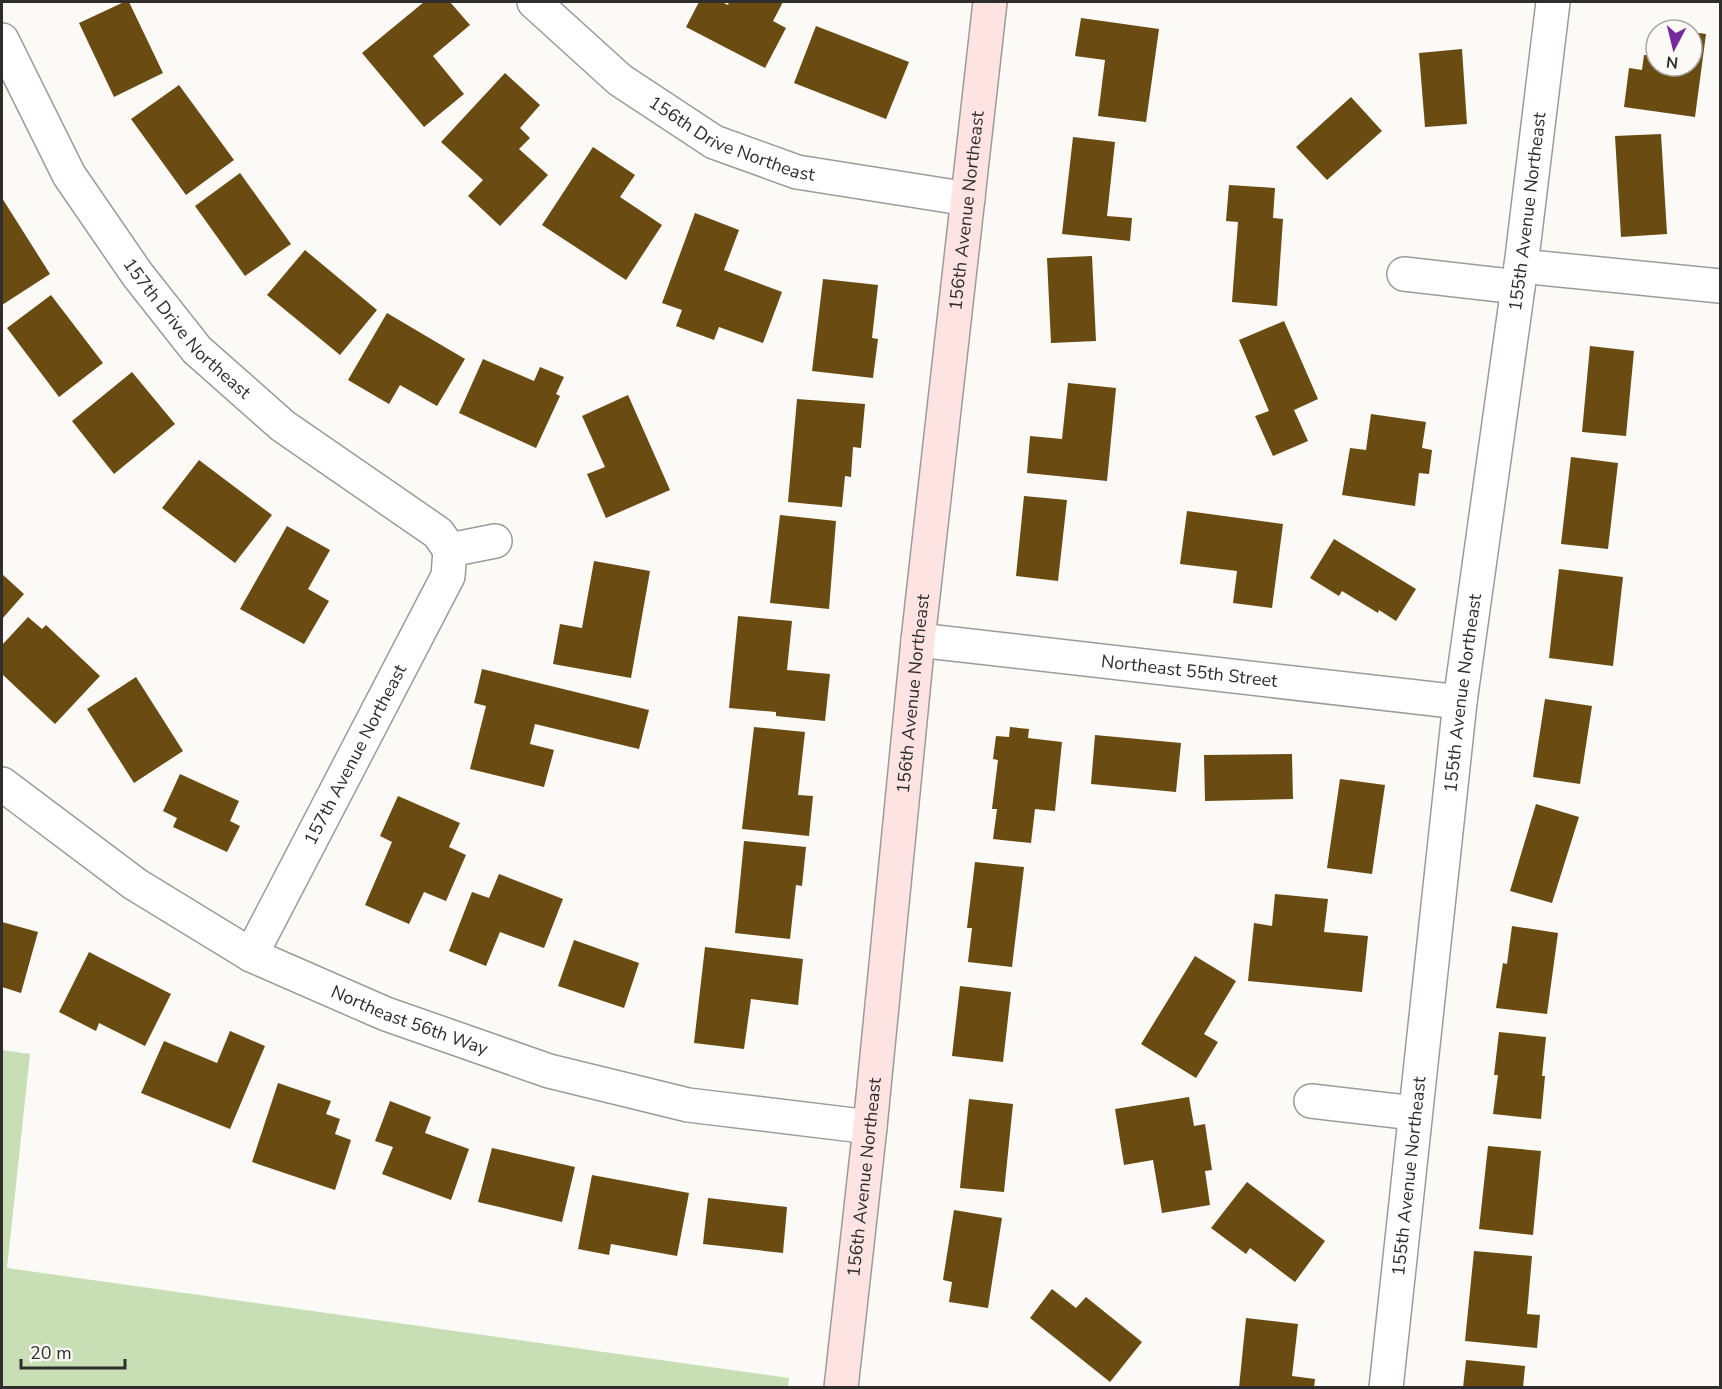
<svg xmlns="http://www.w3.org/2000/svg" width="1722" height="1389" viewBox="0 0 1722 1389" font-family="'Nunito Sans',sans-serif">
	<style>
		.green { fill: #c8dfb6 }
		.building { fill: #6a4b11 }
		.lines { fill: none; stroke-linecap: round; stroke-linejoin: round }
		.street-casing { stroke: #9d9b97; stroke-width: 36 }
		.secondary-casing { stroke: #9d9b97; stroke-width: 36 }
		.street { stroke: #fff; stroke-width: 33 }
		.secondary { stroke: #fde3e2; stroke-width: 33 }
		.labels { text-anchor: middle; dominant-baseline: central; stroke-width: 6; stroke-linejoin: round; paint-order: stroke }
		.street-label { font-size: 18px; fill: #2f2e2d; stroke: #fcfaf6 }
	</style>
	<rect width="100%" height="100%" fill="#fcfaf6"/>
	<!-- green -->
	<path class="green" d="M2,1050L30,1054L7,1268L789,1378L788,1387H2Z"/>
	<!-- building -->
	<path class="building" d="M124,2H129L163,73L114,97L79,23Z
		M424,2H450L470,25L433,56L464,94L424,127L362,53Z
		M699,2H722L728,5L729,2H783L773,21L786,28L765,68L686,27Z
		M1081,18L1159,29L1146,122L1098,116L1105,60L1075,56Z
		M816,26L909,62L886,119L794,83Z
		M1692,32L1706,34L1695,117L1624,107L1629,68L1642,70L1644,55L1656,56V66H1692Z
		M1462,49L1467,124L1425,127L1419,53Z
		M505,73L540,105L520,128L530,138L519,149L548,175L500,226L468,196L483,180L441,142Z
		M179,85L234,160L186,195L131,119Z
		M1351,97L1382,131L1327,180L1296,147Z
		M1661,134L1667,234L1621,237L1615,136Z
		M1073,137L1115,142L1107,216L1132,218L1130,241L1062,234Z
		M593,147L635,175L620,197L662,225L626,280L542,225Z
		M240,173L291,244L245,276L195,206Z
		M1229,185L1275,188L1273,218L1283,219L1277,306L1232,302L1238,222L1226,221Z
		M2,198L50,274L2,305Z
		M695,213L739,230L724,270L782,292L763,343L719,327L714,340L676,326L682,310L662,303Z
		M305,250L377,310L340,355L267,295Z
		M1092,256L1096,341L1051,343L1047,258Z
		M823,279L878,285L872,338L878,339L873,378L812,371Z
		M51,295L103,363L59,397L7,328Z
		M387,313L465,359L437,406L400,385L389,404L348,380Z
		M1284,321L1318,399L1294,410L1308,441L1273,456L1255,416L1269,411L1239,340Z
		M1590,346L1634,351L1626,436L1582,432Z
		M483,359L534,381L540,367L564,377L556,394L560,396L536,448L459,413Z
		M132,372L175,424L114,474L72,421Z
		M1068,383L1116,388L1107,481L1027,473L1030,436L1062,439Z
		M628,395L670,490L606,518L587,474L605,467L582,416Z
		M797,399L865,404L861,448L853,447L851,477L845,476L842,507L788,502Z
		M1371,414L1426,422L1422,448L1432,450L1429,474L1419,473L1415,506L1342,495L1350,448L1366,450Z
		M1571,457L1618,463L1608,549L1561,544Z
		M199,460L272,515L235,563L162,508Z
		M1024,496L1067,500L1058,581L1016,576Z
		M1187,511L1283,524L1272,608L1233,603L1237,571L1180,564Z
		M780,515L836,521L829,609L770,603Z
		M287,526L330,550L308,589L329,601L304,644L240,609Z
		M1334,539L1416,589L1396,621L1379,610L1378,613L1342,591L1339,596L1310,578Z
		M594,561L650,571L631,678L553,664L560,624L582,628Z
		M1559,569L1623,577L1613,666L1549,658Z
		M2,574L24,594L2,619Z
		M738,616L792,621L787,670L830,674L825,721L776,716V712L729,708Z
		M28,617L42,629L46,625L100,676L55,724L2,674V645Z
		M482,669L649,710L639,749L535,724L530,744L554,750L544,787L470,769L486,706L474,703Z
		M136,677L183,751L134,783L87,709Z
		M1545,699L1592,706L1580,784L1533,777Z
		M754,727L805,732L798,795L813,796L809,836L742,829Z
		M1010,727L1029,729L1028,738L1062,742L1055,811L1035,809L1031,843L993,839L997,809H992L998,760L993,759L996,736L1009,737Z
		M1095,735L1181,743L1176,792L1091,784Z
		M1292,754L1293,799L1205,801L1204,755Z
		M180,774L239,801L230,821L240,826L227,852L173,827L177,818L163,811Z
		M1340,779L1385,785L1372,874L1327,868Z
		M398,796L460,823L449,847L466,855L446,901L424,892L409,924L365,905L392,842L380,836Z
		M1536,804L1579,817L1552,903L1510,891Z
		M744,841L806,847L802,886L796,885L790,939L735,933Z
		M975,862L1024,867L1012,967L968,962L972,928H967Z
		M499,874L563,899L544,948L500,932L486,966L449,951L472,892L489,898Z
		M1275,894L1328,899L1324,932L1368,936L1362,992L1248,981L1254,923L1272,926Z
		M2,922L38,932L21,993L2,987Z
		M1512,926L1558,933L1547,1014L1496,1008L1503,963L1507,964Z
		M574,940L639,963L624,1008L558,986Z
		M705,947L803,959L798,1005L751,999L744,1049L694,1043Z
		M89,952L171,994L145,1046L99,1023L96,1031L59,1012Z
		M1195,956L1236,981L1204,1034L1218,1042L1196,1078L1141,1044Z
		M960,986L1011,992L1003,1062L952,1056Z
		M230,1031L265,1046L230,1129L141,1093L164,1041L217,1063Z
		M1499,1032L1546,1037L1542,1076H1545L1541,1119L1493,1114L1498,1075H1494Z
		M278,1083L331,1101L326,1114L340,1119L335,1134L351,1140L335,1190L252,1162Z
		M1189,1097L1194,1126L1205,1124L1212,1170L1205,1171L1210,1205L1162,1213L1153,1160L1124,1165L1115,1109Z
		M969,1099L1013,1104L1004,1192L960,1188Z
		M390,1101L431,1117L425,1133L469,1149L451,1200L382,1174L393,1147L375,1141Z
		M1488,1146L1541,1151L1533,1235L1479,1229Z
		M492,1148L575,1167L562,1222L478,1202Z
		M592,1175L689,1193L677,1256L611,1244L609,1255L578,1249Z
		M1247,1182L1325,1241L1295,1282L1250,1248L1246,1254L1211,1228Z
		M708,1198L787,1207L783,1253L703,1244Z
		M954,1210L1002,1218L988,1308L949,1302L952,1282L943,1280Z
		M1474,1251L1532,1256L1527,1314L1540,1315L1537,1348L1465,1341Z
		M1052,1289L1076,1308L1086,1297L1142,1342L1110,1382L1030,1318Z
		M1246,1318L1298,1324L1292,1376L1315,1379L1314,1388H1239Z
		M1466,1360L1525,1366L1523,1388H1463Z"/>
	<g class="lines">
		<defs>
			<g id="street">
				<path id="s1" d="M534,2L620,80L714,142L797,172L968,199"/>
				<path id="s2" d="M2,40L69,175L137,274L197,350L283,426L438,533L450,550"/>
				<path d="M1521,266L1720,286"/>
				<path d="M1404,274L1518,287"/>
				<path d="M450,550L495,541"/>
				<path id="s3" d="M918,640L1460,702"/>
				<path id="s4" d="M2,784L135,884L251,955L386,1014L549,1071L688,1105L870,1127"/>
				<path id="s5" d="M251,955L448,576L450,550"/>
				<path d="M1311,1101L1414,1113"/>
				<path id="s6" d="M1386,1388L1460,702L1521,266L1553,2"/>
			</g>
			<g id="secondary">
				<path id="s7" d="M841,1388L870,1127L918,640L990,2"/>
			</g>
		</defs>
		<!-- street casing -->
		<use href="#street" class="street-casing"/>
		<!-- secondary casing -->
		<use href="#secondary" class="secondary-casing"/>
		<!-- street -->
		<use href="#street" class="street"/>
		<!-- secondary -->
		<use href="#secondary" class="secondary"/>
	</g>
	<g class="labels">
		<!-- street labels -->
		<g class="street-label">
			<text stroke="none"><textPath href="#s1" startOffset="244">156th Drive Northeast</textPath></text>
			<text stroke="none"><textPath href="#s7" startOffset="1184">156th Avenue Northeast</textPath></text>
			<text stroke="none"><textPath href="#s6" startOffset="1185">155th Avenue Northeast</textPath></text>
			<text stroke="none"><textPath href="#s2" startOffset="345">157th Drive Northeast</textPath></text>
			<text stroke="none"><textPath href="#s3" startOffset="273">Northeast 55th Street</textPath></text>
			<text stroke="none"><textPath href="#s7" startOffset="698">156th Avenue Northeast</textPath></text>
			<text stroke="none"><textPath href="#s6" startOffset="699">155th Avenue Northeast</textPath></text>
			<text stroke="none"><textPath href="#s5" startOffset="226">157th Avenue Northeast</textPath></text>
			<text stroke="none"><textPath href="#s4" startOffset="474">Northeast 56th Way</textPath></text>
			<text stroke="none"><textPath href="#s6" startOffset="213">155th Avenue Northeast</textPath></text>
			<text stroke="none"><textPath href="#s7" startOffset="212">156th Avenue Northeast</textPath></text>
		</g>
	</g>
	<!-- border -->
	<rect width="1722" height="1389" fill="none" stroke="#2f2e2d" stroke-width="6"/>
	<!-- north arrow -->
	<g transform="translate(1674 48) rotate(187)"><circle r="28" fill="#fcfaf6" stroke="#aaa8a6" stroke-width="1.5"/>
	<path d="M0-4.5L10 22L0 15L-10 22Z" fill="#76299b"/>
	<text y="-9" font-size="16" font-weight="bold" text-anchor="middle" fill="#2f2e2d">N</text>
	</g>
	<!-- scale -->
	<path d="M21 1359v9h104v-9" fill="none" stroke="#2f2e2d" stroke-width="3"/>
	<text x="30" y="1359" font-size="18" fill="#2f2e2d" stroke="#fcfaf6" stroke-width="4.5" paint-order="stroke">20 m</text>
</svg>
